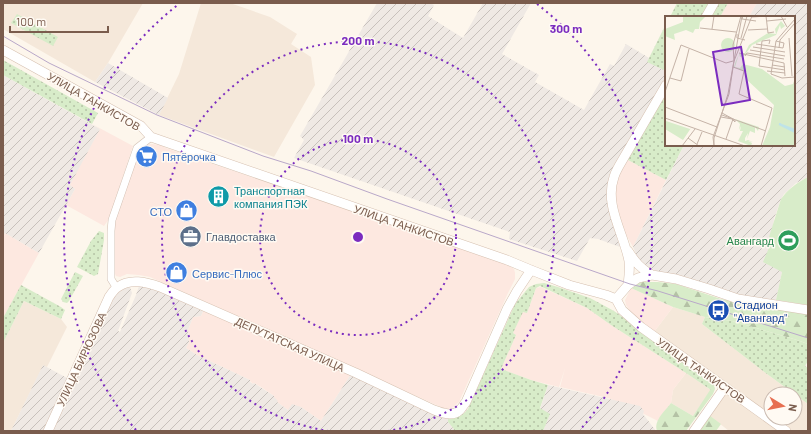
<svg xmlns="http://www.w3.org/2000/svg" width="811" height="434" viewBox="0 0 811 434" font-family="Barlow,sans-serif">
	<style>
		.residential { fill: #f5e8da }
		.commercial { fill: #fde8e0 }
		.industrial { fill: url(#industrial-furrows) }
		.grass { fill: url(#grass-dots) }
		.forest { fill: url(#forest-firs) }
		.pitch { fill: #d8ecc9 }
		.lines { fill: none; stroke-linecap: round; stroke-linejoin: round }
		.street-casing { stroke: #d1beb0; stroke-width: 8 }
		.secondary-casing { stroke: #d6c0b0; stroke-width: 10 }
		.street { stroke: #fff; stroke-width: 7 }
		.secondary { stroke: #fff; stroke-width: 9 }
		.tram { stroke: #b9a8c9; stroke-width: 1 }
		.ring { fill: none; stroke: #7b2cbf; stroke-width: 2; stroke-dasharray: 2 4 }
		.labels { text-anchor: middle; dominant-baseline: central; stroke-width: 3; stroke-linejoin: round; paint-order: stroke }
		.street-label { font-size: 11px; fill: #7a5c4d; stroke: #fffaf3 }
		.shop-label { font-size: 11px; fill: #366cbe; stroke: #fffaf3; text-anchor: start }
		.culture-label { font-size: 11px; fill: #0d838f; stroke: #fffaf3; text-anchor: start }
		.service-label { font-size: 11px; fill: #4e5e75; stroke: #fffaf3; text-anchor: start }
		.leisure-label { font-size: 11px; fill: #27864d; stroke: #fffaf3; text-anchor: end }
		.transit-label { font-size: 11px; fill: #164399; stroke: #fffaf3; text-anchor: start }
		.inset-river { fill: none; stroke: #bfe3e8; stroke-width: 2 }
		.inset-road { fill: none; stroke: #c5b3a7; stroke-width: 1 }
		.view { fill: #7b2cbf; fill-opacity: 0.15; stroke: #7b2cbf; stroke-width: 2 }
		.inset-edge { fill: none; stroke: #7a5c4d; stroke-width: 2 }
		.centre { fill: #7b2cbf; stroke: #fffaf3; stroke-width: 2 }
		.ring-label { font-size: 12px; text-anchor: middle; font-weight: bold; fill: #7b2cbf; stroke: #fffaf3; stroke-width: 3; stroke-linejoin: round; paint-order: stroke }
	</style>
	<defs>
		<pattern id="industrial-furrows" width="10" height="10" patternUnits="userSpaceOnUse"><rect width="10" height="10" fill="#efe9e4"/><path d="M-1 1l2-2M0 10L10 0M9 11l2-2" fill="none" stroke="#c7c0bb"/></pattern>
		<pattern id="grass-dots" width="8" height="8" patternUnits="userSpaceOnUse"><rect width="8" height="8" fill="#d8ecc9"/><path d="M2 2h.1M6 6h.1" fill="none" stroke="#b4c2a5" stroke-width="1.8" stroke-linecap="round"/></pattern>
		<pattern id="forest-firs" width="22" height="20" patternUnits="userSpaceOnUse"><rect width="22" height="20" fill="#d8ecc9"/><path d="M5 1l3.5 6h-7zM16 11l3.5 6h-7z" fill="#b4c2a5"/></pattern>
	</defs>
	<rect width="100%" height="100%" fill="#fdf6ec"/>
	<!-- residential -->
	<path class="residential" d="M3,3H143L108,63L95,82L3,29Z
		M201,3H230L270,17L297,34L291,44L311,57L315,85L274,157L159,115L179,74Z
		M24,301L61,319L67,327L47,367L43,366L11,431H3V343Z
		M673,307L705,317L702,324L767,374L794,394H771V416L654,332Z
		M686,373L711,390L693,416L671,403L673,390Z
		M726,394H729L780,431H729L709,415L723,395Z
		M795,395L808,404V431H792L774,418H795Z"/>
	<!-- commercial -->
	<path class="commercial" d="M728,3H757L749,17H720Z
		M92,124L133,146L109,219L104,226L66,205L75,189L69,185L100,129Z
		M151,144L161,145L166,148L507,264L514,269L515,273V279L508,293L459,402L452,408L448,409L443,408L150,277L139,275L127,274L120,277L116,276L115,274L113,228L114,220L140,149L146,145Z
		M626,159L666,180L633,247L624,231L617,209L615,199L616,179Z
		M5,233L39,253L3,318V236Z
		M541,287L587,308L611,325L686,373L673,390L671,403L658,421L642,413L608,398L560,387L565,368L559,387L531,380L501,369L516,335L513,333L523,311L527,313L536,288Z
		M631,288L673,307L654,332L634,317L626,305L625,300Z
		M204,309L351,374L321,421L301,407L288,410L277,402L273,397L274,396L261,387L254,383L253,384L250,381V380L197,355L186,348L189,342L188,330L193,317L201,316Z"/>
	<!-- industrial -->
	<path class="industrial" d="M377,3H430L434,5L428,16L463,38L483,3H531L502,54L539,75L535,82L584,110L610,64L614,66L626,44L649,58L648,62L666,71V79L616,165L613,225L620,247L598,239L590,238L577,261L509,239L510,232L294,158L304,140L300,136Z
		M757,3H808V177L796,183L784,194L781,199L774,219L771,243L782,272L776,300L741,296L660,273L642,263L637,256L633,247L684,145H794V17H749Z
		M108,63L168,98L159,115L95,82Z
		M3,75L100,129L70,185L75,189L39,253L5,233L3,236Z
		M139,286H144L156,290L204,309L201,316L193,317L188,330L189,342L186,348L197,355L250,380V382L253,384L254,383L274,396V397L278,401L277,402L288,410L292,404L301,407L321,421L351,374L448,418V422L454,429L453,431H51L113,298L119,291L125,287H130L132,293L118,331L120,332L136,295Z
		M43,365L67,378L47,422L43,431H11Z
		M548,385L640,406L644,411L643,414L656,431H543L550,414L540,409Z"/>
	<!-- grass -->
	<path class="grass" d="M677,3H710L702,17H670Z
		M718,3H728L720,17H710Z
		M17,14L58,37L53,46L11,23Z
		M666,24V71L647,62Z
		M3,60L98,113L92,124L3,75Z
		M666,92V145H684L666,180L626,159Z
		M99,231L104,233V240L98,274L94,276L77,267L91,241Z
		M75,272L83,276L69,301L67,303L63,302L61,299Z
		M544,283L558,287L590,298L614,311L712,381L714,384L711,390L686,373L611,325L587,308L540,286L536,288L527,313L523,312L513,333L516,335L501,369L531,380L548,385L540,408L550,414L543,431H453L454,429L448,422V418C458,417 460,418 468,409L515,304L529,287L536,284Z
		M21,285L61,307L65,310L61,319L24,301L3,343V318Z
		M705,317L732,321L797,340L808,344V361L805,366L808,368V404L767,374L702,324Z"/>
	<!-- forest -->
	<path class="forest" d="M641,282H658L676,284L721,299L736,302L801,312L808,315V344L797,340L732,321L705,317L673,307L631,288L637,283Z
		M714,384L715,389L713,394L686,431H657C653,421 665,411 671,403L693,416Z
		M709,415L721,424L716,431H698Z"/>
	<!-- pitch -->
	<path class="pitch" d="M808,177V305L776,300L782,272L763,262L771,243L769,237L781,199C788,189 798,182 808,177Z"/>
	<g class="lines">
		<defs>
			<path id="street" d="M116,287L111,279V231L112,220L137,148L151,137"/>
			<path id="secondary" d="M706,17L714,3
				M3,50L141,126L151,137L507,260L531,270L569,285L606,295L616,299L622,310L641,327L786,431
				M628,251C635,262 641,269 652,275
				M628,285C629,277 630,269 629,261C624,234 604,205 614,177C615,173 617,170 619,166L666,85
				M616,299L628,285L638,278L652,275L676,279L709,289L738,299L808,310
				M48,431L109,297C112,293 114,289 118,287C130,278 146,282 160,287L356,373L434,410C442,413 453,417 460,410C462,408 464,404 466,402L507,309L517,291L531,270
				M694,431L725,387"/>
		</defs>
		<!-- street casing -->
		<use href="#street" class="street-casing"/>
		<!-- secondary casing -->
		<use href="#secondary" class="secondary-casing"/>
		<!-- street -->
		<use href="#street" class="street"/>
		<!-- secondary -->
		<use href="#secondary" class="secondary"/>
		<!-- tram -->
		<path class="tram" d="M3,36L49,63L157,115L263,156L311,171L387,199L630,284L658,291L808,338"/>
	</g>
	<!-- distance rings -->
	<g class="ring">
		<circle cx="358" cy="237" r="98"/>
		<path d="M329 431A196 196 0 1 1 387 431"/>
		<path d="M136 430A294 294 0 0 1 179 4M537 4A294 294 0 0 1 580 430"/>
	</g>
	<!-- icons -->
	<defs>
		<symbol id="supermarket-disc" viewBox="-11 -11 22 22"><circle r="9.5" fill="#3f7fe0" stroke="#fffaf3"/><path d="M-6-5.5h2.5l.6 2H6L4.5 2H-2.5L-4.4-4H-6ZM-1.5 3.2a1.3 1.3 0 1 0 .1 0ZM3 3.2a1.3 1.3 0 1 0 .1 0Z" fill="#fff"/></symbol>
		<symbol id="building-disc" viewBox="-11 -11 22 22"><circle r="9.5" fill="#0f9aa8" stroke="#fffaf3"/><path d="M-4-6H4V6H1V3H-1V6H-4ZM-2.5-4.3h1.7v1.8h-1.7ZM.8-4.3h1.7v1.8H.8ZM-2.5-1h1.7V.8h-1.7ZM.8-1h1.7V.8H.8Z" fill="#fff"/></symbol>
		<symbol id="shop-disc" viewBox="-11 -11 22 22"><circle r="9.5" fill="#3f7fe0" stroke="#fffaf3"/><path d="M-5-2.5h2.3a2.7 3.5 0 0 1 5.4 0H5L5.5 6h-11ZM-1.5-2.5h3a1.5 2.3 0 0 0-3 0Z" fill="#fff"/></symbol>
		<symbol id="office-disc" viewBox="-11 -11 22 22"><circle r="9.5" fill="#5c6f8a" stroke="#fffaf3"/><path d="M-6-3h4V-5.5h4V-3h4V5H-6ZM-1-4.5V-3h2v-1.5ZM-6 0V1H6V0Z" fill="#fff"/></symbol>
		<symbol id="stadium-disc" viewBox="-11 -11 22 22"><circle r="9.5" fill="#2e9e5b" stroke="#fffaf3"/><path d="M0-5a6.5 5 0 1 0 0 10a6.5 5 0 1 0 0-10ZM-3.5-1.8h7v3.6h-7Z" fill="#fff"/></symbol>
		<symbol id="bus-disc" viewBox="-11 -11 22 22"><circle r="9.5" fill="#1a4fb4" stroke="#fffaf3"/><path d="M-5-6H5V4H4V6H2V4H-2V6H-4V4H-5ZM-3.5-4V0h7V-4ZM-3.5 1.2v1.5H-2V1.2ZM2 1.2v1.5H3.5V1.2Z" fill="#fff"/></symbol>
	</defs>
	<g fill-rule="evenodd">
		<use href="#supermarket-disc" x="134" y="144" width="25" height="25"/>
		<use href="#building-disc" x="206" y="184" width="25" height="25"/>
		<use href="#shop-disc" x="174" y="198" width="25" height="25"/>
		<use href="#office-disc" x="178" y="224" width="25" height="25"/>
		<use href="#stadium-disc" x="776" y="228" width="25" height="25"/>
		<use href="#shop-disc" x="164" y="260" width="25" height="25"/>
		<use href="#bus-disc" x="706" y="298" width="25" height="25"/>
	</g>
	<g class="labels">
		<!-- street labels -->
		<g class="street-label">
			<text transform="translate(94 101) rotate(30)">УЛИЦА ТАНКИСТОВ</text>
			<text transform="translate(404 225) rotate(19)">УЛИЦА ТАНКИСТОВ</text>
			<text transform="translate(290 344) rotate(24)">ДЕПУТАТСКАЯ УЛИЦА</text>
			<text transform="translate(81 359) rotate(-65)">УЛИЦА БИРЮЗОВА</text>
			<text transform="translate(701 370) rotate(35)">УЛИЦА ТАНКИСТОВ</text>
		</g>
		<!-- shop labels -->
		<g class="shop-label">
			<text x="162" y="156">Пятёрочка</text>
			<text x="172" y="211" text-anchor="end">СТО</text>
			<text x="192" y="273">Сервис-Плюс</text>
		</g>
		<!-- culture labels -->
		<g class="culture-label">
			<text x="234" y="190">Транспортная<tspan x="234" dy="13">компания ПЭК</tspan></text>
		</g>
		<!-- service labels -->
		<g class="service-label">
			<text x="206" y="236">Главдоставка</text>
		</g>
		<!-- leisure labels -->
		<g class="leisure-label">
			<text x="774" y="240">Авангард</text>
		</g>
		<!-- transit labels -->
		<g class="transit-label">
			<text x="734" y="304">Стадион<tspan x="734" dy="13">"Авангард"</tspan></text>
		</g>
	</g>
	<!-- overview -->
	<g transform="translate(665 16)">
		<rect width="130" height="130" fill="#fdf6ec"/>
		<path d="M74,38L70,51L75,52L78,48L97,53L120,70L128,68L130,62V130H97L105,111L109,89L81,63L82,56L69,51L70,47ZM70,103L94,111L93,115L90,111V117L85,115L82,123L83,117L80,122V125L83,124L88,126L89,122L88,126L83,125L87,127L86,130L73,125L78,115H75L76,110L74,114L75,108Z" fill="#d8ecc9"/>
		<path d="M18,0H41L35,6L34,13H30L28,17L21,14L9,18L10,24L0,20V13L18,6ZM116,5L120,10L116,13L115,9L111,19L87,29L79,40L75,41L74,38L80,37L84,29L103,17L111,18L110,13ZM1,105L25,113L26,112L18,124L0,113V110L3,112L0,110Z" fill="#d8ecc9"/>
		<path d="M56 29a7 7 0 1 1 14 0a7 7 0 1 1-14 0Z" fill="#d8ecc9"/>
		<path class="inset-river" d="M130,114L114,108L130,116"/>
		<path class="inset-road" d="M78,0L77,3L91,5M101,0L103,17L109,16M116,0L122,11M87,1L102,0M130,3L111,25L106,58L117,62L130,61M102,5L121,3M35,12L71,16M47,13L49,0M83,14L102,13M72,18V22L80,24M76,22L82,0M124,22L127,60M91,28L118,32L119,27L111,25M104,28L105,24L97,25L94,50L120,54M88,31L120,36M114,32L115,24L130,7M85,34L120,40M74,37L119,47M80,40L82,37L119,43M69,45L68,29L76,0M119,47L120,60M107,49L120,51M68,51L79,55L74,78L107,92L96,130M102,55L120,57M5,62L16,65L24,33M0,76L16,29L61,47L68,45M0,91L52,111M57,99L101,115M56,101L67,103L70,106V104L57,97M0,102L80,130M23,122L34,130M61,123L68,103M32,128L37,116M17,130L30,113M49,130L48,121L64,78L69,45L87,0M49,130V122L63,78L77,0"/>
		<path class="view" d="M76,31L85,84L57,89L48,36Z"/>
		<rect width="130" height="130" class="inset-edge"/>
	</g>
	<circle cx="358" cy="237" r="6" class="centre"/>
	<g class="ring-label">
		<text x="566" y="33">300 m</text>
		<text x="358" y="45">200 m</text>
		<text x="358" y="143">100 m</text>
	</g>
	<!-- border -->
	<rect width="811" height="434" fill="none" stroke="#7a5c4d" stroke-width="8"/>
	<!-- north arrow -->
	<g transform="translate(783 406) rotate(100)"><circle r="19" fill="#fffaf3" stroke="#cabbb1"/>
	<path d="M0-3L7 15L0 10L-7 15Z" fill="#e76f51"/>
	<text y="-6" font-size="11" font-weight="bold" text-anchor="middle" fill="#7a5c4d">N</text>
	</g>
	<!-- scale -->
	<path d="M10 26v6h98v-6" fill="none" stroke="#7a5c4d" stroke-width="2"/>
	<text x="16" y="26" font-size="12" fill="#7a5c4d" stroke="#fffaf3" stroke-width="3" paint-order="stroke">100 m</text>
</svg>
